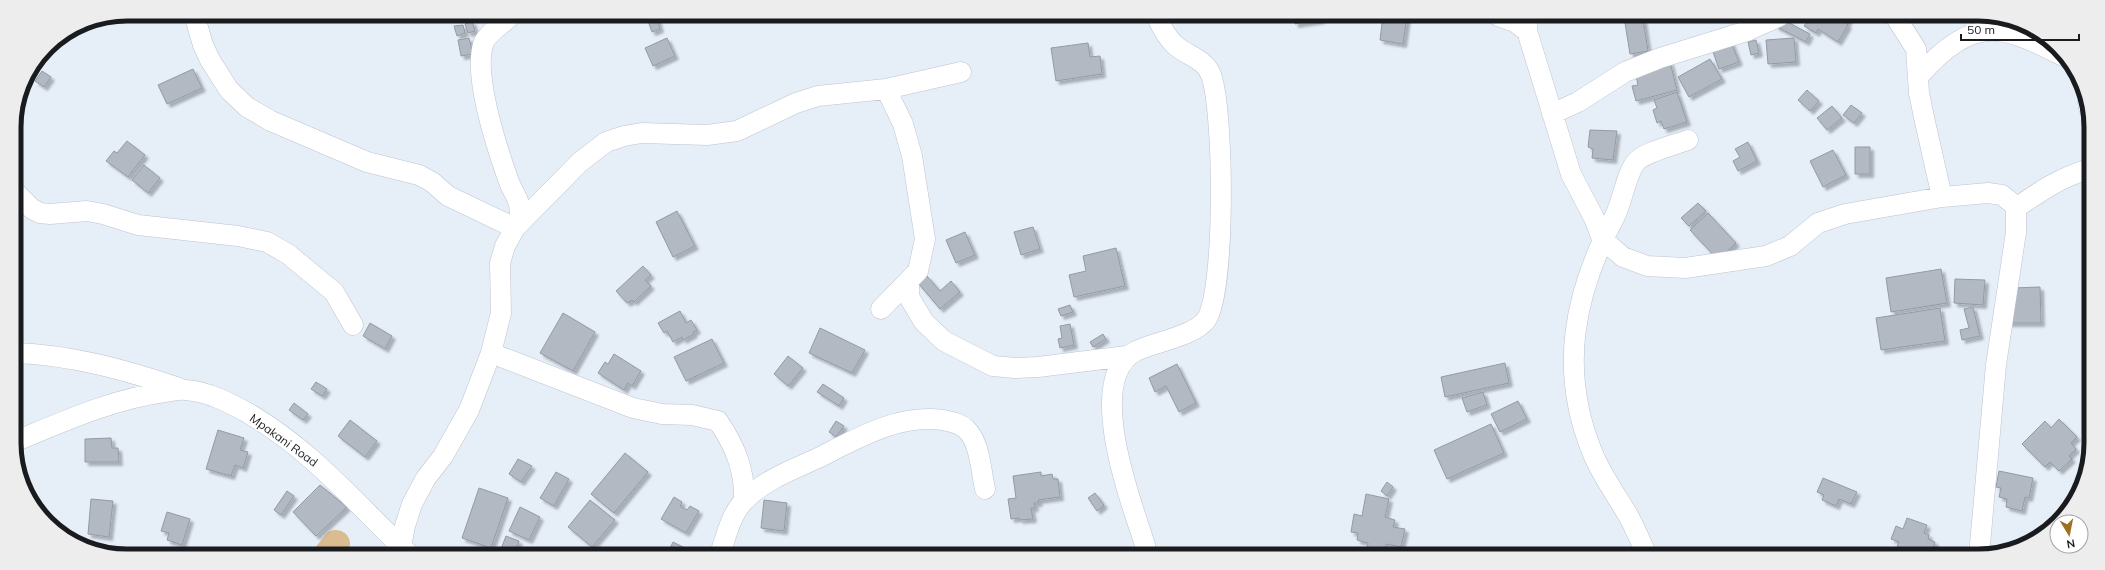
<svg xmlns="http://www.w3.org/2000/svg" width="2105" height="570" viewBox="0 0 2105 570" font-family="Mulish,sans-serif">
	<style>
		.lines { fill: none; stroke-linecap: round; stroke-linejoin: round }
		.river { stroke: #dabc91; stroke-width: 28 }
		.building { fill: #b2b9c3; stroke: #939aa4; filter: url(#shadow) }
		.minor-casing { stroke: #bdc4ce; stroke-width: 21 }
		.minor { stroke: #fff; stroke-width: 20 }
		.labels { text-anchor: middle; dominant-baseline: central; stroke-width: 3; stroke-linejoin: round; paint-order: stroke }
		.street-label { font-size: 12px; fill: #191b1f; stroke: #fff }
		.rim { fill: none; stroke: #191b1f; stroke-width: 5 }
	</style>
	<defs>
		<filter id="shadow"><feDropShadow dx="3.5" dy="3.5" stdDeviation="1" flood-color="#0004"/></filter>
	</defs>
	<rect width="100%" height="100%" fill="#e6eef8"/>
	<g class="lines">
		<!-- river -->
		<path class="river" d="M328,554L336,544"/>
	</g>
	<!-- building -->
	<path class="building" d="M1294,15H1320L1321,20L1295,24Z
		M1383,15L1407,16L1403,44L1380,40Z
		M1811,16H1848L1850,17L1846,24L1848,25L1838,42L1818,29L1816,33L1804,26Z
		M657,18L660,29L652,32L648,21Z
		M1780,18L1810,34L1806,42L1775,26Z
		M1643,19L1648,51L1630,54L1625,23Z
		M472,21L475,31L468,33L465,24Z
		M463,25L465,33L457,36L454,26Z
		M469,38L473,54L461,56L458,40Z
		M667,38L675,56L653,66L645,48Z
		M1794,38L1796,62L1768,64L1766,40Z
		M1756,40L1759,53L1751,55L1748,42Z
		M1731,42L1739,62L1719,69L1712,49Z
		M1088,43L1090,57L1100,56L1102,74L1056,81L1051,48Z
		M1710,59L1722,79L1689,97L1678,77Z
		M1670,62L1677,90L1636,101L1632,86L1638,85L1635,71Z
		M193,69L202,88L167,104L158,85Z
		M42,71L51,77L44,87L35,81Z
		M1807,90L1819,101L1810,111L1798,100Z
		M1677,92L1687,122L1664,129L1661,121L1657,123L1653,110L1657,108L1654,100Z
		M1851,105L1862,113L1854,123L1843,115Z
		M1832,106L1842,118L1827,130L1817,118Z
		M1590,130L1617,131L1613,160L1592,158L1593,149L1588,147Z
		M127,141L145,155L128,177L106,161L114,151L117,153Z
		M1748,142L1757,161L1738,171L1733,161L1740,157L1735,149Z
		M1855,147H1870V174H1855Z
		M1833,150L1846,175L1823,187L1810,161Z
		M144,165L160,178L148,193L132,180Z
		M1698,203L1706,211L1689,226L1681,218Z
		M677,211L695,246L673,257L656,222Z
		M1708,213L1736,243L1718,260L1690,230Z
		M1033,227L1040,249L1021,255L1014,232Z
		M965,232L975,255L956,263L946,240Z
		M1116,248L1125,286L1074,297L1069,275L1086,271L1083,256Z
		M643,266L651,275L645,280L651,286L634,302L632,300L627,303L616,291Z
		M1941,269L1947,303L1891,312L1886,278Z
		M927,276L940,291L951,281L960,292L940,309L918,283Z
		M1955,279L1985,280L1983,305L1954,303Z
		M2040,287L2041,323H2008L2013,288Z
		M1070,305L1073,312L1061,316L1058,309Z
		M1973,307L1980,336L1962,340L1960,330L1969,328L1964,309Z
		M1940,308L1945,341L1881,350L1876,318Z
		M680,311L686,323L691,320L697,330L693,332L694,334L683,340L682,337L673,342L667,331L664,333L658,323Z
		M563,313L595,332L573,371L540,353Z
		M370,323L392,336L385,349L363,336Z
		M1070,324L1074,345L1060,348L1058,339L1062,338L1060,326Z
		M820,328L865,350L852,373L809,353Z
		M1103,334L1106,339L1093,347L1090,342Z
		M712,339L724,363L686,381L674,357Z
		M614,354L641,371L632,386L628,383L624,390L598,373L605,362L608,364Z
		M788,356L803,368L788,386L774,374Z
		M1505,363L1509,383L1445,397L1441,377Z
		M1177,364L1196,403L1179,412L1166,386L1155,392L1149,378Z
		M316,382L327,389L322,396L311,389Z
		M823,384L844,398L839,406L817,392Z
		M1483,392L1487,405L1467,412L1462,398Z
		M1518,401L1527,419L1500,432L1491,414Z
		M294,403L308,414L303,420L289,410Z
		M2059,419L2077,437L2071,443L2076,449L2069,456L2072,459L2059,471L2050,462L2045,467L2022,444L2045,421L2051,428Z
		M350,420L377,441L365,457L338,436Z
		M836,421L844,426L836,437L829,432Z
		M1491,424L1504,453L1447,479L1434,450Z
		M218,430L244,438L240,450L248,452L243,468L235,465L231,476L206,469Z
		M111,438L112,448H118L119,462H85V439Z
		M625,453L648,472L614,513L591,494Z
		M518,459L532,466L521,482L509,474Z
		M1999,471L2033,478L2029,498L2025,497L2022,511L2006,507L2007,499L1999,497L2001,488L1996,487Z
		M556,472L569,479L554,506L540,498Z
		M1041,472V476L1052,474L1053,479H1058L1060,497L1038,500L1039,503H1034L1035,508H1031L1033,519L1020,520L1019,518L1011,519L1008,499L1016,498L1013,476Z
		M1823,478L1857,492L1851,504L1839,499L1836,506L1822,500L1824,495L1817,492Z
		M1387,482L1393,487L1387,496L1381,491Z
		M320,485L347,507L316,536L293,512Z
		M479,488L508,498L491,548L462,538Z
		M287,491L294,496L281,515L274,510Z
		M1095,493L1104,505L1097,511L1088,498Z
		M1366,494L1389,499L1385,517L1395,520L1393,527L1405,529L1401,547L1386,544L1384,554L1367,550L1368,543L1357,540L1358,533L1351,532L1354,514L1362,516Z
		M674,497L682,502L680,506L687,510L690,506L699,511L686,533L661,519Z
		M91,499L113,501L109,537L88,534Z
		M590,500L615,520L592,547L568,527Z
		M764,500L787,503L784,531L761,528Z
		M520,507L540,517L529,540L509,531Z
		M167,512L190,519L182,545L167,540L169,533L161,531Z
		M1907,518L1927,525L1924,533L1929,535L1928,539L1935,542L1931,554L1927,553L1925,556L1909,550L1908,554L1896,550L1899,542L1891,539L1896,526L1903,529Z
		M506,536L519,541L514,554H499Z
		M673,542L689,550L686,554H667Z
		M758,547L769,554H753Z
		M1415,547L1418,555H1404L1403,551Z"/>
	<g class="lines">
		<defs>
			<path id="minor" d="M194,14L203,45L210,60L229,90L247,107L271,121L367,162L419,175L432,182L448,196L515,228
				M512,14C504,24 490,30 484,42C472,72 497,148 508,179C510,186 515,193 518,201C520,207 520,215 521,222
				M1498,16L1515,22L1527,31
				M1528,16L1527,31L1571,174L1594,218L1602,239L1623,257L1647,266L1685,268L1766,256L1790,246L1818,223L1845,214L1942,197L1988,193L2002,195L2012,203L2016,208V232L1996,365L1979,556
				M1895,16L1916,49L1919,93L1925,122L1942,197
				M1919,76C1937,55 1966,28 1997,31C2019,33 2043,46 2063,56
				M2088,102L2089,108
				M1552,114L1578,102L1625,72L1660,58L1747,31L1780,16
				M15,192L32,209L40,213L50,214L87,211L103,214L138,225L238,236L267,242L288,254L334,292L353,325
				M2016,208C2039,192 2061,177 2089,169
				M909,282V297L924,322L944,341L993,366L1015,368L1038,367L1127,356
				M881,309L918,271L925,239L912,156L903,124L886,89
				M16,353C72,355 126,370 179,388
				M491,353L633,408L662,414L692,415L718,421C735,446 745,470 744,500
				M16,441C62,422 116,398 165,392C172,391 179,389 186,390C209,392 228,402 248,413C313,451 355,503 409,554
				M401,547L405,526L412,504L426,478L443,456L469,410L491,353L501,313L500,263L505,246L515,228L580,162L606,142L624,136L642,133L707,135L737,131L796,103L818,96L886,89L961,72
				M720,554C726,537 731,513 745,500C764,480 794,469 818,458C858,438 898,414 943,420C951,422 960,423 966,429C980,442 981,471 985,489
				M1146,555L1145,545C1132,504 1083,378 1136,351C1155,342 1194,336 1206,320C1226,292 1224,110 1211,75C1205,59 1188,56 1176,46C1166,37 1161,27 1156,15
				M1647,555C1641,543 1636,530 1629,517C1617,496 1602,476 1593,454C1558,370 1574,293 1615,216C1622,202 1627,172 1636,162C1644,152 1675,145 1688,140"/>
		</defs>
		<!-- minor casing -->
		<use href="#minor" class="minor-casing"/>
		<!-- minor -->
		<use href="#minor" class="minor"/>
	</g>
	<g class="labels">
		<!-- street labels -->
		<g class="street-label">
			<text transform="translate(284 440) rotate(36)">Mpakani Road</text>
		</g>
	</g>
	<!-- crop -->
	<path d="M0 0H2105V570H0ZM127 21H1978A106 106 0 0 1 2084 127V443A106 106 0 0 1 1978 549H127A106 106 0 0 1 21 443V127A106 106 0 0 1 127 21Z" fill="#ededed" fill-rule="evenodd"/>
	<path class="rim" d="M127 21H1978A106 106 0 0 1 2084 127V443A106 106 0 0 1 1978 549H127A106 106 0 0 1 21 443V127A106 106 0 0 1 127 21Z"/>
	<!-- north arrow -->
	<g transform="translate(2069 534) rotate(170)"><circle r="19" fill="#ffffff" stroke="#a3a4a5"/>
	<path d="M0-3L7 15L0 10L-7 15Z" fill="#9d7121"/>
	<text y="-6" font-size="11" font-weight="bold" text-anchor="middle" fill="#191b1f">N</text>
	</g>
	<!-- scale -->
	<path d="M1961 34v6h118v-6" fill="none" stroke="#191b1f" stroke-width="2"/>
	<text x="1967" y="34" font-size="12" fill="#191b1f" stroke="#ffffff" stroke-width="3" paint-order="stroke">50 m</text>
</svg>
